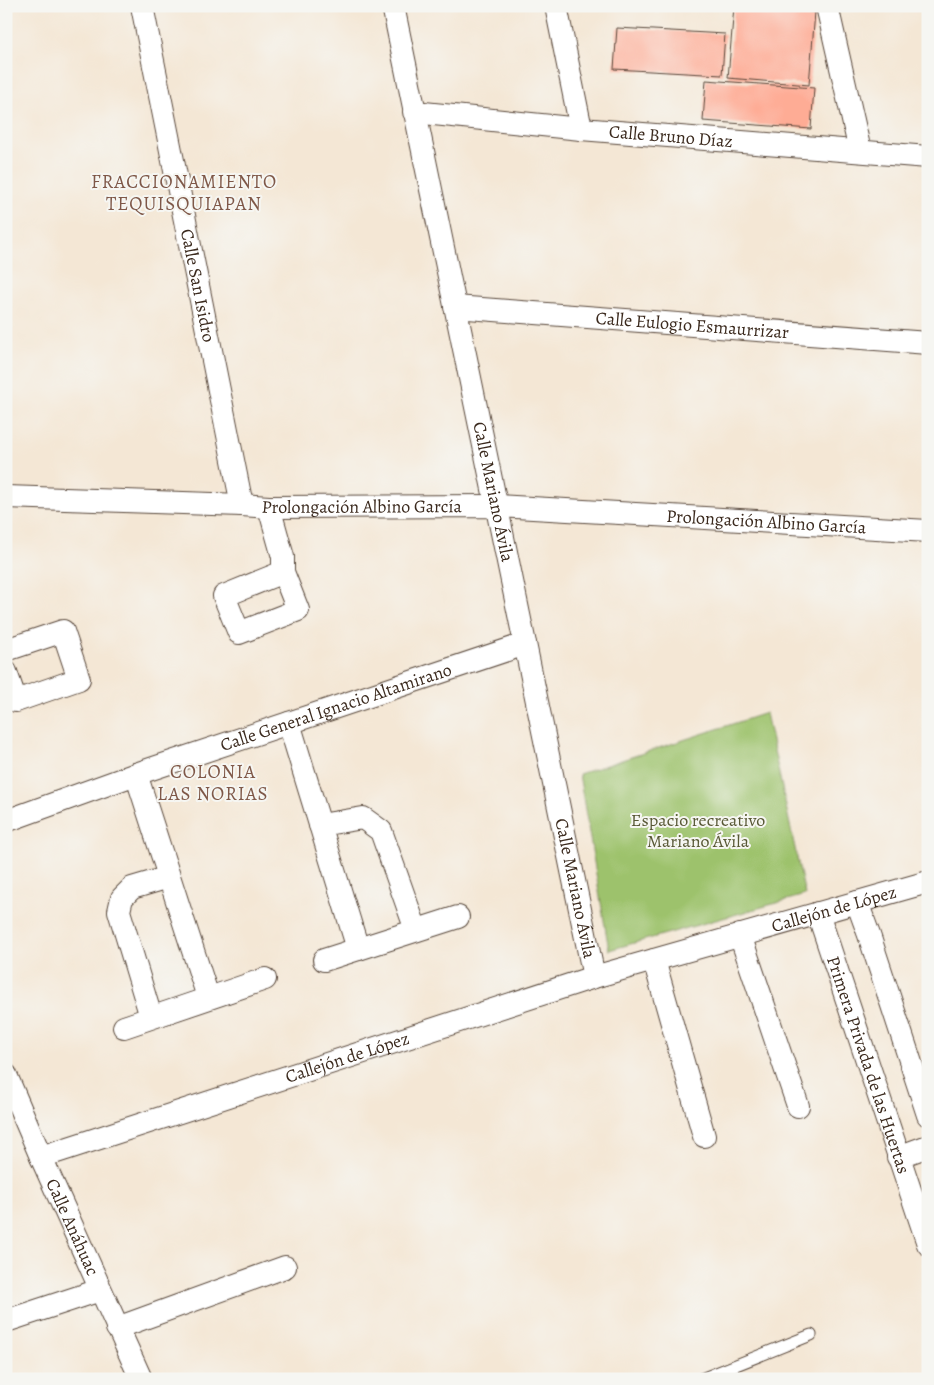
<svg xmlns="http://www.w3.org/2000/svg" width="934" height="1385" viewBox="0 0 934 1385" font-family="Alegreya,serif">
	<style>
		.green { fill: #9dc26c; stroke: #6c7645 }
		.building { fill: #feac95 }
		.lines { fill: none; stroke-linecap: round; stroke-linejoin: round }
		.lane-casing { stroke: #574639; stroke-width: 13 }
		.street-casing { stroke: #574639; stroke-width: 24 }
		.lane { stroke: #fff; stroke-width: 11 }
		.street { stroke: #fff; stroke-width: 22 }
		.labels { text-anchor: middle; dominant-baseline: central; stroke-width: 4; stroke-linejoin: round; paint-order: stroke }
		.street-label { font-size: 18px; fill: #3b2a1e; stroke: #f6f6f2 }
		.park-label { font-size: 18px; fill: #585835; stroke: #f6f6f2 }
		.neighbourhood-label { font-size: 19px; letter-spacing: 1px; fill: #7f5848; stroke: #f6f6f2 }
	</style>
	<rect width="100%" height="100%" fill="#f6f6f2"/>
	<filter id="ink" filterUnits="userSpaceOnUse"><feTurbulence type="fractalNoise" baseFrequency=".02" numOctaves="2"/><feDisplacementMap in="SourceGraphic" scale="10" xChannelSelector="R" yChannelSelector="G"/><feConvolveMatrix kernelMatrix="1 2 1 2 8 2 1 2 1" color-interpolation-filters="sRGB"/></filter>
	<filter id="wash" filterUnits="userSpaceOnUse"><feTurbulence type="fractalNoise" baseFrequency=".0096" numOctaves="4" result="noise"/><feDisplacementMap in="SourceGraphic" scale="20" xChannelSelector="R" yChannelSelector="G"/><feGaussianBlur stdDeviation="1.12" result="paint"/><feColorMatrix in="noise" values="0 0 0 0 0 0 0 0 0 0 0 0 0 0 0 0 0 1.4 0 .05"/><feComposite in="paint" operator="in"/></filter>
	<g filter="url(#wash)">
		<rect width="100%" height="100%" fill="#f4e7d5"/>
		<!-- green -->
		<path class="green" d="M766,713L805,895L609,950L579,774Z"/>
		<g id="blocks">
			<!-- building -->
			<path class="building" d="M734,6L815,12L809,85L728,78Z
				M617,28L725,34L722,75L614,69Z
				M706,80L814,88L811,129L703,121Z"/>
		</g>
	</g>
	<g filter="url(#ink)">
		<use href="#blocks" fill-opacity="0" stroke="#574639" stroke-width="1"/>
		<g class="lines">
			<defs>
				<path id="lane" d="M701,1379L811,1335"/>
				<g id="street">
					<path id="s1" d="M142,6L242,505"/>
					<path id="s2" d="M393,6L594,977"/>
					<path d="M556,6L581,129"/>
					<path d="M827,6L860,151"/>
					<path id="s3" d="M414,112L581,129L928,157"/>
					<path id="s4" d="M455,307L928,343"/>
					<path id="s5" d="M6,497L242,505L269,507L497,506L928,531"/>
					<path d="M269,507L283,557V572L298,610L239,633L224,596L283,572"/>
					<path d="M6,650L63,631L79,679L16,701L6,672"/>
					<path d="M289,723L358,949"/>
					<path d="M136,774L208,997"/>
					<path id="s6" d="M6,821L136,774L525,644"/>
					<path d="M320,825L363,818L381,831L416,930"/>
					<path d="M857,902L869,935L928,1115"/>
					<path id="s7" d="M818,913L928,1244"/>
					<path d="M740,935L798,1106"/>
					<path d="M324,960L458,917"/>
					<path d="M654,960L704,1136"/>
					<path d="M151,1017L119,911L122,898L132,888L169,877"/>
					<path d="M124,1027L265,979"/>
					<path id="s8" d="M6,1075L41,1157L141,1379"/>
					<path id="s9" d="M41,1157L594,977L928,882"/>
					<path d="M898,1157L928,1146"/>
					<path d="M6,1321L100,1290"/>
					<path d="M117,1328L285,1267"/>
				</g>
			</defs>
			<!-- lane casing -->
			<use href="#lane" class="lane-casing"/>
			<!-- street casing -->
			<use href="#street" class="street-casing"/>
			<!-- lane -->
			<use href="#lane" class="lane"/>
			<!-- street -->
			<use href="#street" class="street"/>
		</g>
	</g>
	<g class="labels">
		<!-- street labels -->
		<g class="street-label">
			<text stroke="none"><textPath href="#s3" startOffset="258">Calle Bruno Díaz</textPath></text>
			<text stroke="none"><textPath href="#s1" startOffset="285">Calle San Isidro</textPath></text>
			<text stroke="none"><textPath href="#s4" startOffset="238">Calle Eulogio Esmaurrizar</textPath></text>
			<text stroke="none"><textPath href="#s2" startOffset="496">Calle Mariano Ávila</textPath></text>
			<text stroke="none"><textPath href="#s5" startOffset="356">Prolongación Albino García</textPath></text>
			<text stroke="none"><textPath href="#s5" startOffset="761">Prolongación Albino García</textPath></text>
			<text stroke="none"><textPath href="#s6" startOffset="349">Calle General Ignacio Altamirano</textPath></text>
			<text stroke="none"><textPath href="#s2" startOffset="901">Calle Mariano Ávila</textPath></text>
			<text stroke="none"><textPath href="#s9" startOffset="831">Callejón de López</textPath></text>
			<text stroke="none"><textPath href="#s9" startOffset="322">Callejón de López</textPath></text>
			<text stroke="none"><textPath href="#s7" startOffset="160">Primera Privada de las Huertas</textPath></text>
			<text stroke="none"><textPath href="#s8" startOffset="166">Calle Anáhuac</textPath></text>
		</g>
		<!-- park labels -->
		<g class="park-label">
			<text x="698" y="820">Espacio recreativo<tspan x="698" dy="21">Mariano Ávila</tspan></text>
		</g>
		<!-- neighbourhood labels -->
		<g class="neighbourhood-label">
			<text x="184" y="182">FRACCIONAMIENTO<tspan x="184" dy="22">TEQUISQUIAPAN</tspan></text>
			<text x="213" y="772">COLONIA<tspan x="213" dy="22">LAS NORIAS</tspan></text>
		</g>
	</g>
	<!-- margin -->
	<rect width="934" height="1385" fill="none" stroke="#f6f6f2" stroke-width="25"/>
</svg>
